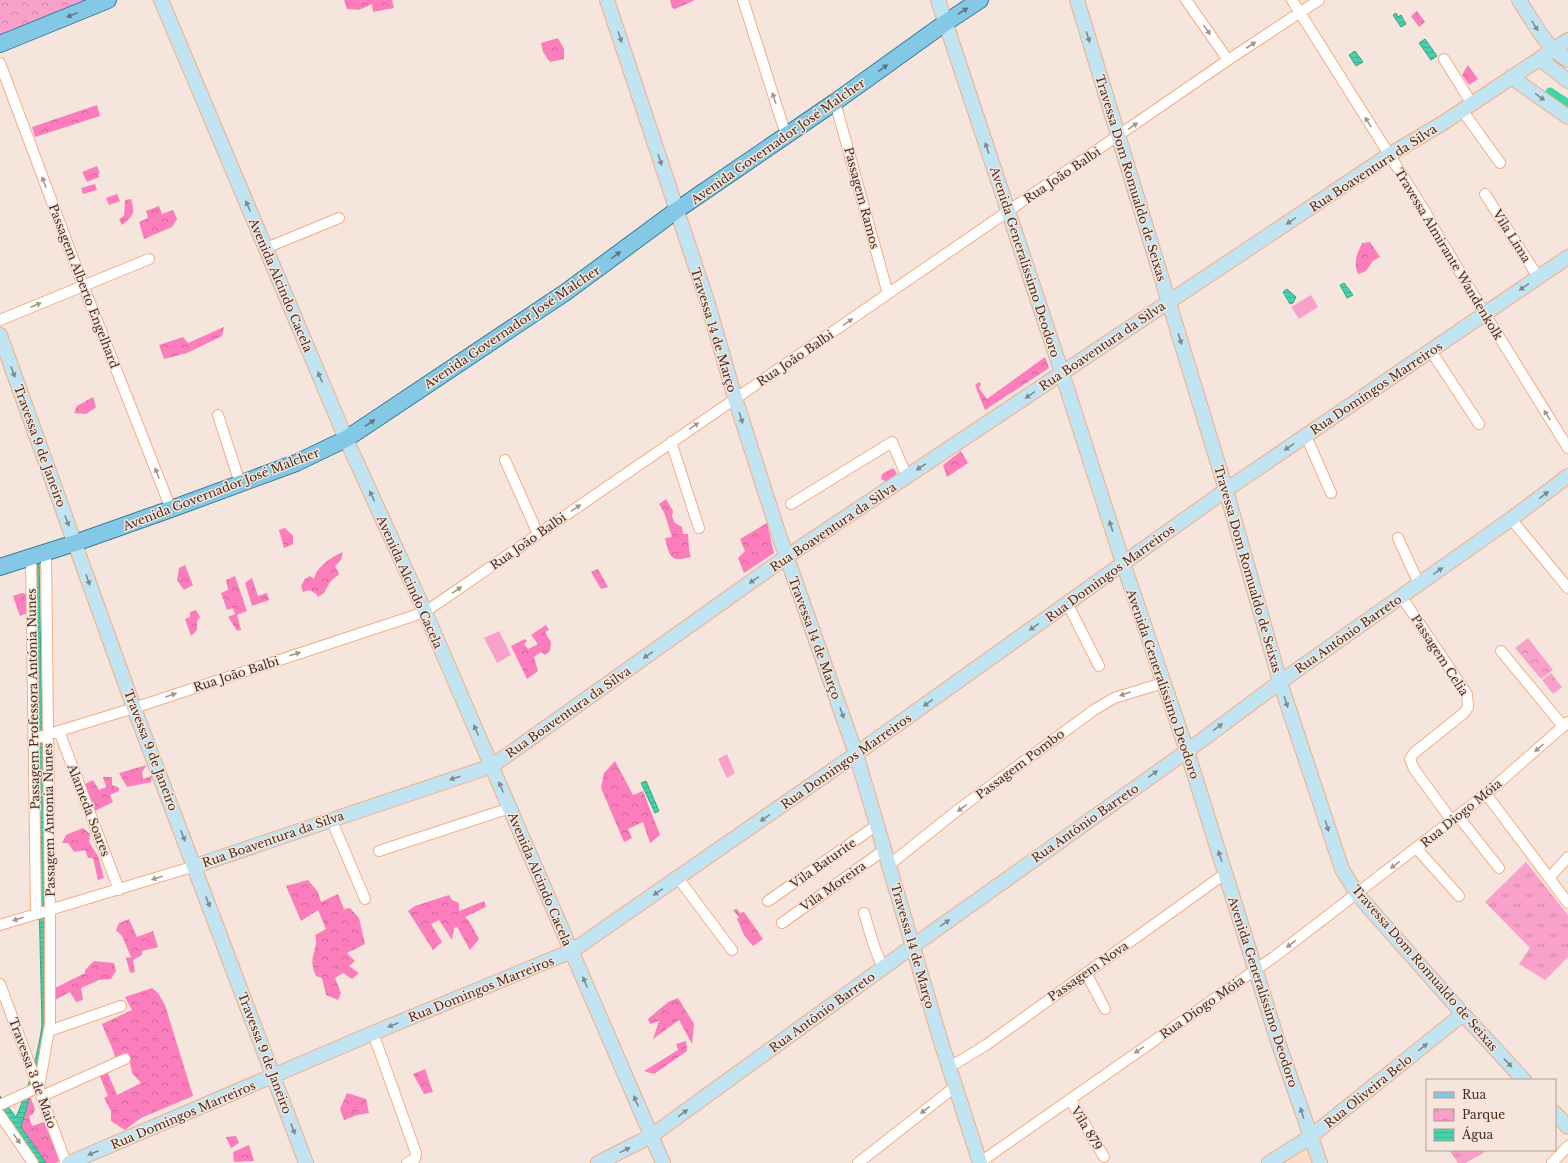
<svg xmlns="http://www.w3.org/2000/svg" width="1568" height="1163" viewBox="0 0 1568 1163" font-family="'Libre Baskerville',serif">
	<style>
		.built { fill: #fddac7 }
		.grass { fill: url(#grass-tufts) }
		.forest { fill: url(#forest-crowns) }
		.park { fill: url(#park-crowns) }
		.pitch { fill: #f9a1ca }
		.water { fill: url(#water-rules); stroke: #44a180 }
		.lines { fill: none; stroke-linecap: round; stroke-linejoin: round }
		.canal { stroke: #41d3ac; stroke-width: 9 }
		.street-casing { stroke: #f6ac80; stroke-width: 12 }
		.secondary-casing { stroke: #f6ac80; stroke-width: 16 }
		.primary-casing { stroke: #397b95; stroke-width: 18 }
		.street { stroke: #fff; stroke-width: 10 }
		.secondary { stroke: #c1e4f3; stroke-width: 14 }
		.primary { stroke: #83c9e6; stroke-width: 16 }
		.oneway { fill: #647376 }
		.oneway2 { fill: #868887 }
		.oneway3 { fill: #a4968d }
		.labels { text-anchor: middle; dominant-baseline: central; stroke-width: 3; stroke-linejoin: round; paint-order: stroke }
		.street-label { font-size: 12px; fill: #4a2d1b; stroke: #f5e5dd }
	</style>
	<defs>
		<pattern id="grass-tufts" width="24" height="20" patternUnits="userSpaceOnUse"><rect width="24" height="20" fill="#f9a1ca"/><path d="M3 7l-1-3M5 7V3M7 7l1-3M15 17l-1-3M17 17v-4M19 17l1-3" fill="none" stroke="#cc84a3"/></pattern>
		<pattern id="forest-crowns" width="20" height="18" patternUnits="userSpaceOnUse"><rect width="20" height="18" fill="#fc7dbb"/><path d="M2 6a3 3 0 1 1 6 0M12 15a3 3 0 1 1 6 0" fill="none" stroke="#ce6797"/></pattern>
		<pattern id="park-crowns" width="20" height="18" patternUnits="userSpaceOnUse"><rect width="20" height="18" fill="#f9a1ca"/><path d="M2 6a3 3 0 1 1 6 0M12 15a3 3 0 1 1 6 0" fill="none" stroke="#cc84a3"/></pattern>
		<pattern id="water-rules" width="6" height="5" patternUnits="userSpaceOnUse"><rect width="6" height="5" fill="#41d3ac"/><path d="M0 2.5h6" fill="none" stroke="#3bb593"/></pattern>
	</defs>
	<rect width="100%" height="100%" fill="#f5e5dd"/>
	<!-- built -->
	<path class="built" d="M1311,1141L1319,1163H1279Z"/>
	<!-- grass -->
	<path class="grass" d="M1526,862L1568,915V957L1545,980L1519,964L1530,948L1485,902Z
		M1449,1150H1488L1466,1163H1458Z"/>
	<!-- forest -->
	<path class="forest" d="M344,0H392L394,8L373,12L372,4L359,10L347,9Z
		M670,0H695L675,9L672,8Z
		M1417,11L1425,22L1419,27L1411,16Z
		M558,38L564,49V59L550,62L543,52L541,43Z
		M1468,65L1478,79L1469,85L1462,75Z
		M97,105L100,116L35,137L32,127Z
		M97,166L100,173L98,174L99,177L87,182L82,172Z
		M95,184L97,190L83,194L81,188Z
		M117,194L120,201L109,205L106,198Z
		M131,199C135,212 134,216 122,225L119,219L124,216L125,200Z
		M159,206L162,214L173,210L177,219L172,227L144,239L139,222L148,218L146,211Z
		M1370,242L1380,257L1373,261L1366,271L1358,274C1353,262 1357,254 1362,243Z
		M224,327L222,336L187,353L164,359L159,345L183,337L188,343Z
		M1045,357L1049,368L985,410L975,385L979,382L981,384L979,388L987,399Z
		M93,397L96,407L86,414L74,413L77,406Z
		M961,451L968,463L947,477L943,465Z
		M893,468L896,472L895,477L887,482L881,479L882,474Z
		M666,499L673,511L672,517L675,523L682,527L683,534H688L689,549L691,557C670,562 670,558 665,538L672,537L664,512L659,504Z
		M767,523L774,553L744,573L738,558L745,551L740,539Z
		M285,528L293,536V544L284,548L279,530Z
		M343,552L341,560L335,566L339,574L330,582L324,593L318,597L316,594L310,590L303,592L301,586L305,579L310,576L314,579C318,565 330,558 343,552Z
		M185,565L193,585L184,590L177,580L179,568Z
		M598,569L608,587L601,589L591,572Z
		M235,576L247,611L237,615L241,630L237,631L228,617L235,614L233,608L227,610L221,593L228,590L226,580Z
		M252,578L258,596L267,593L269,600L252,606L245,583Z
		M22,593L29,595L27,613L20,616L13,596Z
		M196,610L200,617L197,621V630L191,636L185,619L190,617V612Z
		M546,625L549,630L545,632L551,642L550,651L545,655L541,652L534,657L538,671L527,679L511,646L525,639L527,641L524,644L528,649L538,644L531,635Z
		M615,761L633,795L643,791L660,835L650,843L643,822L628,829L632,838L624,842L601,788L604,773Z
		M147,765L142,772L143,779L152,776L151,782L127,787L119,773Z
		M103,777H112V785L119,788V791L110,795L113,802L95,811L85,784L93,780L99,790L106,787Z
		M83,828L90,834L89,842L98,856L104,878L98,880L93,858H88L85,850L74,852L68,843H62L66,835Z
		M308,880L318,892L321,902L338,894L344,909L350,908L359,918L365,944L347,953L355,961L349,966L359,973L352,979L343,973L335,978L341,993L338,1000L326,995L322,978L316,976C315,973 313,970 313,967C310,955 319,947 315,935L326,929L318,910L301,921L286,886Z
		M449,895L452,900L459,903V911L484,901L486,907L465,917L469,921L479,939L470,950L457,927L454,928L452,940L439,920L431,924L442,942L433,950L408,911L415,906Z
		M737,909L740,913L744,912L763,939L753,946L744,935L737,919L739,917L733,910Z
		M129,919L137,937L153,931L158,947L142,951V955L133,960L135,972L130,973L126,958L131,957L122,936L116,930L119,923Z
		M94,961L114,963L116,971L111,979L99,980L81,988L83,1000L76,1002L70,992L55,1000L53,989L85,973V970Z
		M152,988L158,993L165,1005L193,1096L141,1118L125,1130L111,1121V1111L104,1098L108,1096L99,1074L107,1071L117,1095L141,1083L132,1073L128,1053L116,1060C113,1047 106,1036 102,1024L132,1010L125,997Z
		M678,998L694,1024L692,1044L679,1020L653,1039L659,1021L650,1024L648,1019L668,1002Z
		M686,1041L687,1051L654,1074L644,1071L678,1050L676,1044Z
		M425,1069L433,1092L424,1094L413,1074Z
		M347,1093L366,1099L369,1113L357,1115L344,1120L340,1109Z
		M30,1096L35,1109L33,1114L29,1116L32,1126L44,1122L60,1161L56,1163H46L21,1127Z
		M236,1136L239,1143L231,1148L226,1137Z
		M249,1145L254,1161L234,1162L233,1152Z"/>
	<!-- park -->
	<path class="park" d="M0,0H85L0,35Z
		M1528,638L1553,670L1541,679L1515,648Z
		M1551,673L1562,687L1553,694L1542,680Z"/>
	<!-- pitch -->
	<path class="pitch" d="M1311,295L1318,307L1299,319L1291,307Z
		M499,631L511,655L497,663L484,638Z
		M727,754L735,773L727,778L718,759Z"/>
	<!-- water -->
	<path class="water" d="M1396,13L1398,17L1401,15L1406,24L1401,27L1393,15Z
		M1425,39L1437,56L1431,60L1419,43Z
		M1355,51L1363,62L1356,66L1349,55Z
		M1344,283L1353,295L1347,298L1340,285Z
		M1287,289L1296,297L1293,303L1290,304L1283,292Z
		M39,556L47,1025L45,1044L21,1127L46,1163H39L0,1107V1096L16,1117C29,1088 37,1058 42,1026L31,558Z
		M646,781L659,811L655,813L641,783Z"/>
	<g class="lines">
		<!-- canal -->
		<path class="canal" d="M1550,92L1568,104"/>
		<defs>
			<path id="street" d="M743,0L786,135
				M1186,0L1228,60
				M1292,0L1426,213L1436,232L1485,314L1568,448
				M1444,59L1472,104
				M0,63L83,285L171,509
				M835,102L888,294
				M1462,110L1500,163
				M1485,194L1538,277
				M266,248L339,218
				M0,320L149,259
				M1431,351L1479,424
				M218,415L240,483
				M1306,436L1331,493
				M671,442L699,528
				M505,460L538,534
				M791,504L892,442L907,477
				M1511,519L1568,588
				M1398,538L1419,584
				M31,557L36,914
				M1401,596L1467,694L1468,707L1464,713L1414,753L1410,759L1414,769L1452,821
				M1067,603L1099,666
				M1501,651L1563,726
				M59,731L119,890
				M33,739L134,708L425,612L1228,60L1319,0
				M1486,794L1568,903
				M1458,816L1499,868
				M331,819L365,899
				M1417,849L1459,896
				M379,851L510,808
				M889,865L959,809L1094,710L1114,698L1163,683
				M678,878L732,950
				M1549,878L1568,857
				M768,901L877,825
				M864,913L874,946L883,968
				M782,923L884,850
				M0,925L195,866
				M1086,973L1105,1009
				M0,984L66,1163
				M49,1031L121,1006
				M373,1033L416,1153L415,1159L407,1163
				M950,1067L986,1045L1226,873
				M42,1096L125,1059
				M1070,1099L1104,1157
				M0,1105L39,1087L50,1024V910L46,552
				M0,1115L33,1163
				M858,1163L956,1086
				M979,1163L1274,957L1486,794L1568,722
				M1552,1163L1568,1146"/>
			<path id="secondary" d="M161,0L346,439L425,612L663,1163
				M607,0L708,304L735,398L779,535L856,754L941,1042L980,1163
				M938,0L1062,373L1123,563L1187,751L1279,1045L1320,1163
				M1077,0L1226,490L1280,682L1342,869L1357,894L1463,1014L1524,1080
				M1519,0L1540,33L1553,50L1568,60
				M1540,59L1568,81
				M1511,77L1568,117
				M0,335L134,708L306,1163
				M195,866L492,766L786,557L1389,155L1443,123L1568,40
				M1555,1113L1568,1127
				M69,1163L373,1033L572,951L856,754L1226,490L1568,257
				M598,1163L651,1136L913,946L1187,751L1280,682L1511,519L1568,476
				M1269,1163L1310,1137L1463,1014"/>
			<path id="primary" d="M0,44L108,0
				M0,567L75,543L171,509L296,463L346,439L566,292L677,210L835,102L945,23L980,0"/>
		</defs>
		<!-- street casing -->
		<use href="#street" class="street-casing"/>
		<!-- secondary casing -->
		<use href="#secondary" class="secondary-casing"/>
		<!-- primary casing -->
		<use href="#primary" class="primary-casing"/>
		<!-- street -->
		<use href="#street" class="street"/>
		<!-- secondary -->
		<use href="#secondary" class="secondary"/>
		<!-- primary -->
		<use href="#primary" class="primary"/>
	</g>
	<!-- one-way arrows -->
	<defs><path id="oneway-solid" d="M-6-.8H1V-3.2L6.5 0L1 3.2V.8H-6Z"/></defs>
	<g class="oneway">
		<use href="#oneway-solid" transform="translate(963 11) rotate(-33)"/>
		<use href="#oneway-solid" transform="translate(72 15) rotate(158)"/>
		<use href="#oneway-solid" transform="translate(883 68) rotate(-36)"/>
		<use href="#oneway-solid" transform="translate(616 255) rotate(-36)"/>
		<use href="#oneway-solid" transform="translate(370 423) rotate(-34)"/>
	</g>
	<g class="oneway2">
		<use href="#oneway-solid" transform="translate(1535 26) rotate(58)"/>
		<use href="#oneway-solid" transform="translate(620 37) rotate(72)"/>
		<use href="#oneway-solid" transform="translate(1088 37) rotate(73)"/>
		<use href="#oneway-solid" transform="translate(1540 97) rotate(36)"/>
		<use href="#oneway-solid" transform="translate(987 148) rotate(-108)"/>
		<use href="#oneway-solid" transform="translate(660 160) rotate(72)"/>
		<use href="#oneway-solid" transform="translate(248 206) rotate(-113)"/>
		<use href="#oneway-solid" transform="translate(1291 221) rotate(146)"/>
		<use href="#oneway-solid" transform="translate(1524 287) rotate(146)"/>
		<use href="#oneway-solid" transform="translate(1180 339) rotate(73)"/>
		<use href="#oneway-solid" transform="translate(13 372) rotate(70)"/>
		<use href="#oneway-solid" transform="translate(320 377) rotate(-113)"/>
		<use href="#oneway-solid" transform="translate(1030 395) rotate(146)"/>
		<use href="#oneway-solid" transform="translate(741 418) rotate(72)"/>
		<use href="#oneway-solid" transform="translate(1289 447) rotate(146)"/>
		<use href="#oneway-solid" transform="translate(921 467) rotate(147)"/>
		<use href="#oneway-solid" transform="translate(1544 495) rotate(-37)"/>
		<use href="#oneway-solid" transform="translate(372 496) rotate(-115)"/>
		<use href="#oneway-solid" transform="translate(67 521) rotate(70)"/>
		<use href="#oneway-solid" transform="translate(1111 526) rotate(-108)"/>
		<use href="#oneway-solid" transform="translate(1438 571) rotate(-35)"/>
		<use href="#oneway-solid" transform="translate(88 580) rotate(70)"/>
		<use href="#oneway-solid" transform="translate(754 580) rotate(145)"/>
		<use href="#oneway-solid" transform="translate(1034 627) rotate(144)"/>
		<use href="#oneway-solid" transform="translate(648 655) rotate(145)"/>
		<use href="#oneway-solid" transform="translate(1286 702) rotate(72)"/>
		<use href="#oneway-solid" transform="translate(928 703) rotate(144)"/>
		<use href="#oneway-solid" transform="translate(842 713) rotate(70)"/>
		<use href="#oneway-solid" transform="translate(1218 727) rotate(-36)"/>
		<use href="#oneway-solid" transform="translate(476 730) rotate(-114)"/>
		<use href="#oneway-solid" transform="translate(1153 774) rotate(-35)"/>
		<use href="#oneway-solid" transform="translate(455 778) rotate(162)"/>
		<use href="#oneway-solid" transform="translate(501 787) rotate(-112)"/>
		<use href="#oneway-solid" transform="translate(765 818) rotate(145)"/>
		<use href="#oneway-solid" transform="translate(1327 826) rotate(72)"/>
		<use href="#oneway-solid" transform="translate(183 836) rotate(69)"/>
		<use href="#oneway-solid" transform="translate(1220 856) rotate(-108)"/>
		<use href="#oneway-solid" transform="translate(658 892) rotate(145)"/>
		<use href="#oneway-solid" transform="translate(208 902) rotate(69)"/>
		<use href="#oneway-solid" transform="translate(945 923) rotate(-35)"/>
		<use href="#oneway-solid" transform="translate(585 982) rotate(-113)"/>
		<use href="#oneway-solid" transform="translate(393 1025) rotate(157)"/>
		<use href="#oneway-solid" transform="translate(1423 1047) rotate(-39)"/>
		<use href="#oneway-solid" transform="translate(1508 1063) rotate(47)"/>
		<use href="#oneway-solid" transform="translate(636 1101) rotate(-113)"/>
		<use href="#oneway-solid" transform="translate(683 1113) rotate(-36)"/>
		<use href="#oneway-solid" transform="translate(1302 1113) rotate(-108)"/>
		<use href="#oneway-solid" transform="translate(293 1129) rotate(69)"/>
		<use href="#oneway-solid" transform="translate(625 1150) rotate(-26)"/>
		<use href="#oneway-solid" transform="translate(93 1153) rotate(157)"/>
	</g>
	<g class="oneway3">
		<use href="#oneway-solid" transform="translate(1207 30) rotate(55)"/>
		<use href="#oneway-solid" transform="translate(1251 45) rotate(-33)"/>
		<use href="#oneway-solid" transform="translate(774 98) rotate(-108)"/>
		<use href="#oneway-solid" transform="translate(1368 122) rotate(-122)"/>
		<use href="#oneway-solid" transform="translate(1133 126) rotate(-35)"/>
		<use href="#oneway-solid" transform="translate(44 182) rotate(-110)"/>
		<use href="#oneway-solid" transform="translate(36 305) rotate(-23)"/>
		<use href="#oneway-solid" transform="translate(848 322) rotate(-34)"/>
		<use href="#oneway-solid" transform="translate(1547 415) rotate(-122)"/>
		<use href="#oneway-solid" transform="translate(694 426) rotate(-35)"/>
		<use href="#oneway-solid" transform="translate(157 473) rotate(-111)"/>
		<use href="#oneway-solid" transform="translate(576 508) rotate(-35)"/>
		<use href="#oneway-solid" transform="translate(457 590) rotate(-34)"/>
		<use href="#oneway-solid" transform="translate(295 654) rotate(-18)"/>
		<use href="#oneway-solid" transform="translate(1125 694) rotate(161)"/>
		<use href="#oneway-solid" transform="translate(171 695) rotate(-19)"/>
		<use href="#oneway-solid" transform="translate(1539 748) rotate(138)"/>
		<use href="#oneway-solid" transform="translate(962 808) rotate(143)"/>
		<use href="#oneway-solid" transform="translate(1395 865) rotate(143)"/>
		<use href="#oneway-solid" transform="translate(157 878) rotate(162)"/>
		<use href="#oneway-solid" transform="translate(18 919) rotate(162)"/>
		<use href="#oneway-solid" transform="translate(1291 944) rotate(143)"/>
		<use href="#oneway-solid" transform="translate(1139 1050) rotate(145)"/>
		<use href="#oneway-solid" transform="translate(925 1110) rotate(142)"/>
		<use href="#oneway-solid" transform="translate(17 1139) rotate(55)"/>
	</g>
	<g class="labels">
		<!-- street labels -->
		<g class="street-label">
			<text transform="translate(778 141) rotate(-35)">Avenida Governador José Malcher</text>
			<text transform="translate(1373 168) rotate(-33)">Rua Boaventura da Silva</text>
			<text transform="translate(1062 175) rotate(-34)">Rua João Balbi</text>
			<text transform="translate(1131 178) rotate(73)">Travessa Dom Romualdo de Seixas</text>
			<text transform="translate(862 198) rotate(75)">Passagem Ramos</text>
			<text transform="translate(1512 236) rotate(58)">Vila Lima</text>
			<text transform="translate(1449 254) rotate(59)">Travessa Almirante Wandenkolk</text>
			<text transform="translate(1025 262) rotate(72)">Avenida Generalíssimo Deodoro</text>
			<text transform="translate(281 285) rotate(67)">Avenida Alcindo Cacela</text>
			<text transform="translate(84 286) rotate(69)">Passagem Alberto Engelhard</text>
			<text transform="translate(512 327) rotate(-34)">Avenida Governador José Malcher</text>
			<text transform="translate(714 330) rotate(73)">Travessa 14 de Março</text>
			<text transform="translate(1102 346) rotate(-34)">Rua Boaventura da Silva</text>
			<text transform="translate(795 358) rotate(-34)">Rua João Balbi</text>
			<text transform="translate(1376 388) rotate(-34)">Rua Domingos Marreiros</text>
			<text transform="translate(40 446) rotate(70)">Travessa 9 de Janeiro</text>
			<text transform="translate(221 489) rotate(-21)">Avenida Governador José Malcher</text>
			<text transform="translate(833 527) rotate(-34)">Rua Boaventura da Silva</text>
			<text transform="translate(528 541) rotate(-35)">Rua João Balbi</text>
			<text transform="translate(1248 569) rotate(74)">Travessa Dom Romualdo de Seixas</text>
			<text transform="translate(1110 573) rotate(-36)">Rua Domingos Marreiros</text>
			<text transform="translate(410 582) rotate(66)">Avenida Alcindo Cacela</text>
			<text transform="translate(1348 634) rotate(-35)">Rua Antônio Barreto</text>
			<text transform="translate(815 638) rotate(70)">Travessa 14 de Março</text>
			<text transform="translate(1440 655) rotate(57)">Passagem Celia</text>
			<text transform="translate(236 674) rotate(-18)">Rua João Balbi</text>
			<text transform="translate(1163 684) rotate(71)">Avenida Generalíssimo Deodoro</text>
			<text transform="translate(33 699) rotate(-91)">Passagem Professora Antónia Nunes</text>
			<text transform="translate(568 712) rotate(-35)">Rua Boaventura da Silva</text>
			<text transform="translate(151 750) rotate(69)">Travessa 9 de Janeiro</text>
			<text transform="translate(846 761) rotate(-35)">Rua Domingos Marreiros</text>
			<text transform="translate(1020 764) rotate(-37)">Passagem Pombo</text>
			<text transform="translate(89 810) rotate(69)">Alameda Soares</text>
			<text transform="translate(1461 813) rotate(-39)">Rua Diogo Móia</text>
			<text transform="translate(49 820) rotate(-91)">Passagem Antonia Nunes</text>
			<text transform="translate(1085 823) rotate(-35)">Rua Antônio Barreto</text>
			<text transform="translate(273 839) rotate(-19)">Rua Boaventura da Silva</text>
			<text transform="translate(823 863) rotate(-35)">Vila Baturite</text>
			<text transform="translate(540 879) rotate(67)">Avenida Alcindo Cacela</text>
			<text transform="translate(833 886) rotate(-35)">Vila Moreira</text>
			<text transform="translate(913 946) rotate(74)">Travessa 14 de Março</text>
			<text transform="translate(1425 968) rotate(49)">Travessa Dom Romualdo de Seixas</text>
			<text transform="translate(1088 971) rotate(-35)">Passagem Nova</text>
			<text transform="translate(481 989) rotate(-22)">Rua Domingos Marreiros</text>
			<text transform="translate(1263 992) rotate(72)">Avenida Generalíssimo Deodoro</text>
			<text transform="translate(1202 1007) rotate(-35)">Rua Diogo Móia</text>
			<text transform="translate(822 1012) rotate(-36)">Rua Antônio Barreto</text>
			<text transform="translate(265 1053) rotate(69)">Travessa 9 de Janeiro</text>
			<text transform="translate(33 1073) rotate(70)">Travessa 3 de Maio</text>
			<text transform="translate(1368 1091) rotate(-39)">Rua Oliveira Belo</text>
			<text transform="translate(183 1115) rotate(-23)">Rua Domingos Marreiros</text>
			<text transform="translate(1087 1128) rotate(59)">Vila 879</text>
		</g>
	</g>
	<!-- legend -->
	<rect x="1426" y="1079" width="130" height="72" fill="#f5e5dd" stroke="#b19b8f"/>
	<rect x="1434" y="1092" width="20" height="6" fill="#83c9e6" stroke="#b19b8f"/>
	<text x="1462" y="1099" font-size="12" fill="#4a2d1b">Rua</text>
	<rect x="1434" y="1109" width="20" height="12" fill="url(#park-crowns)" stroke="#b19b8f"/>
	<text x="1462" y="1119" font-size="12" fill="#4a2d1b">Parque</text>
	<rect x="1434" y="1129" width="20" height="12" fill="url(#water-rules)" stroke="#b19b8f"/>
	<text x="1462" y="1139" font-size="12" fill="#4a2d1b">Água</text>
</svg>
